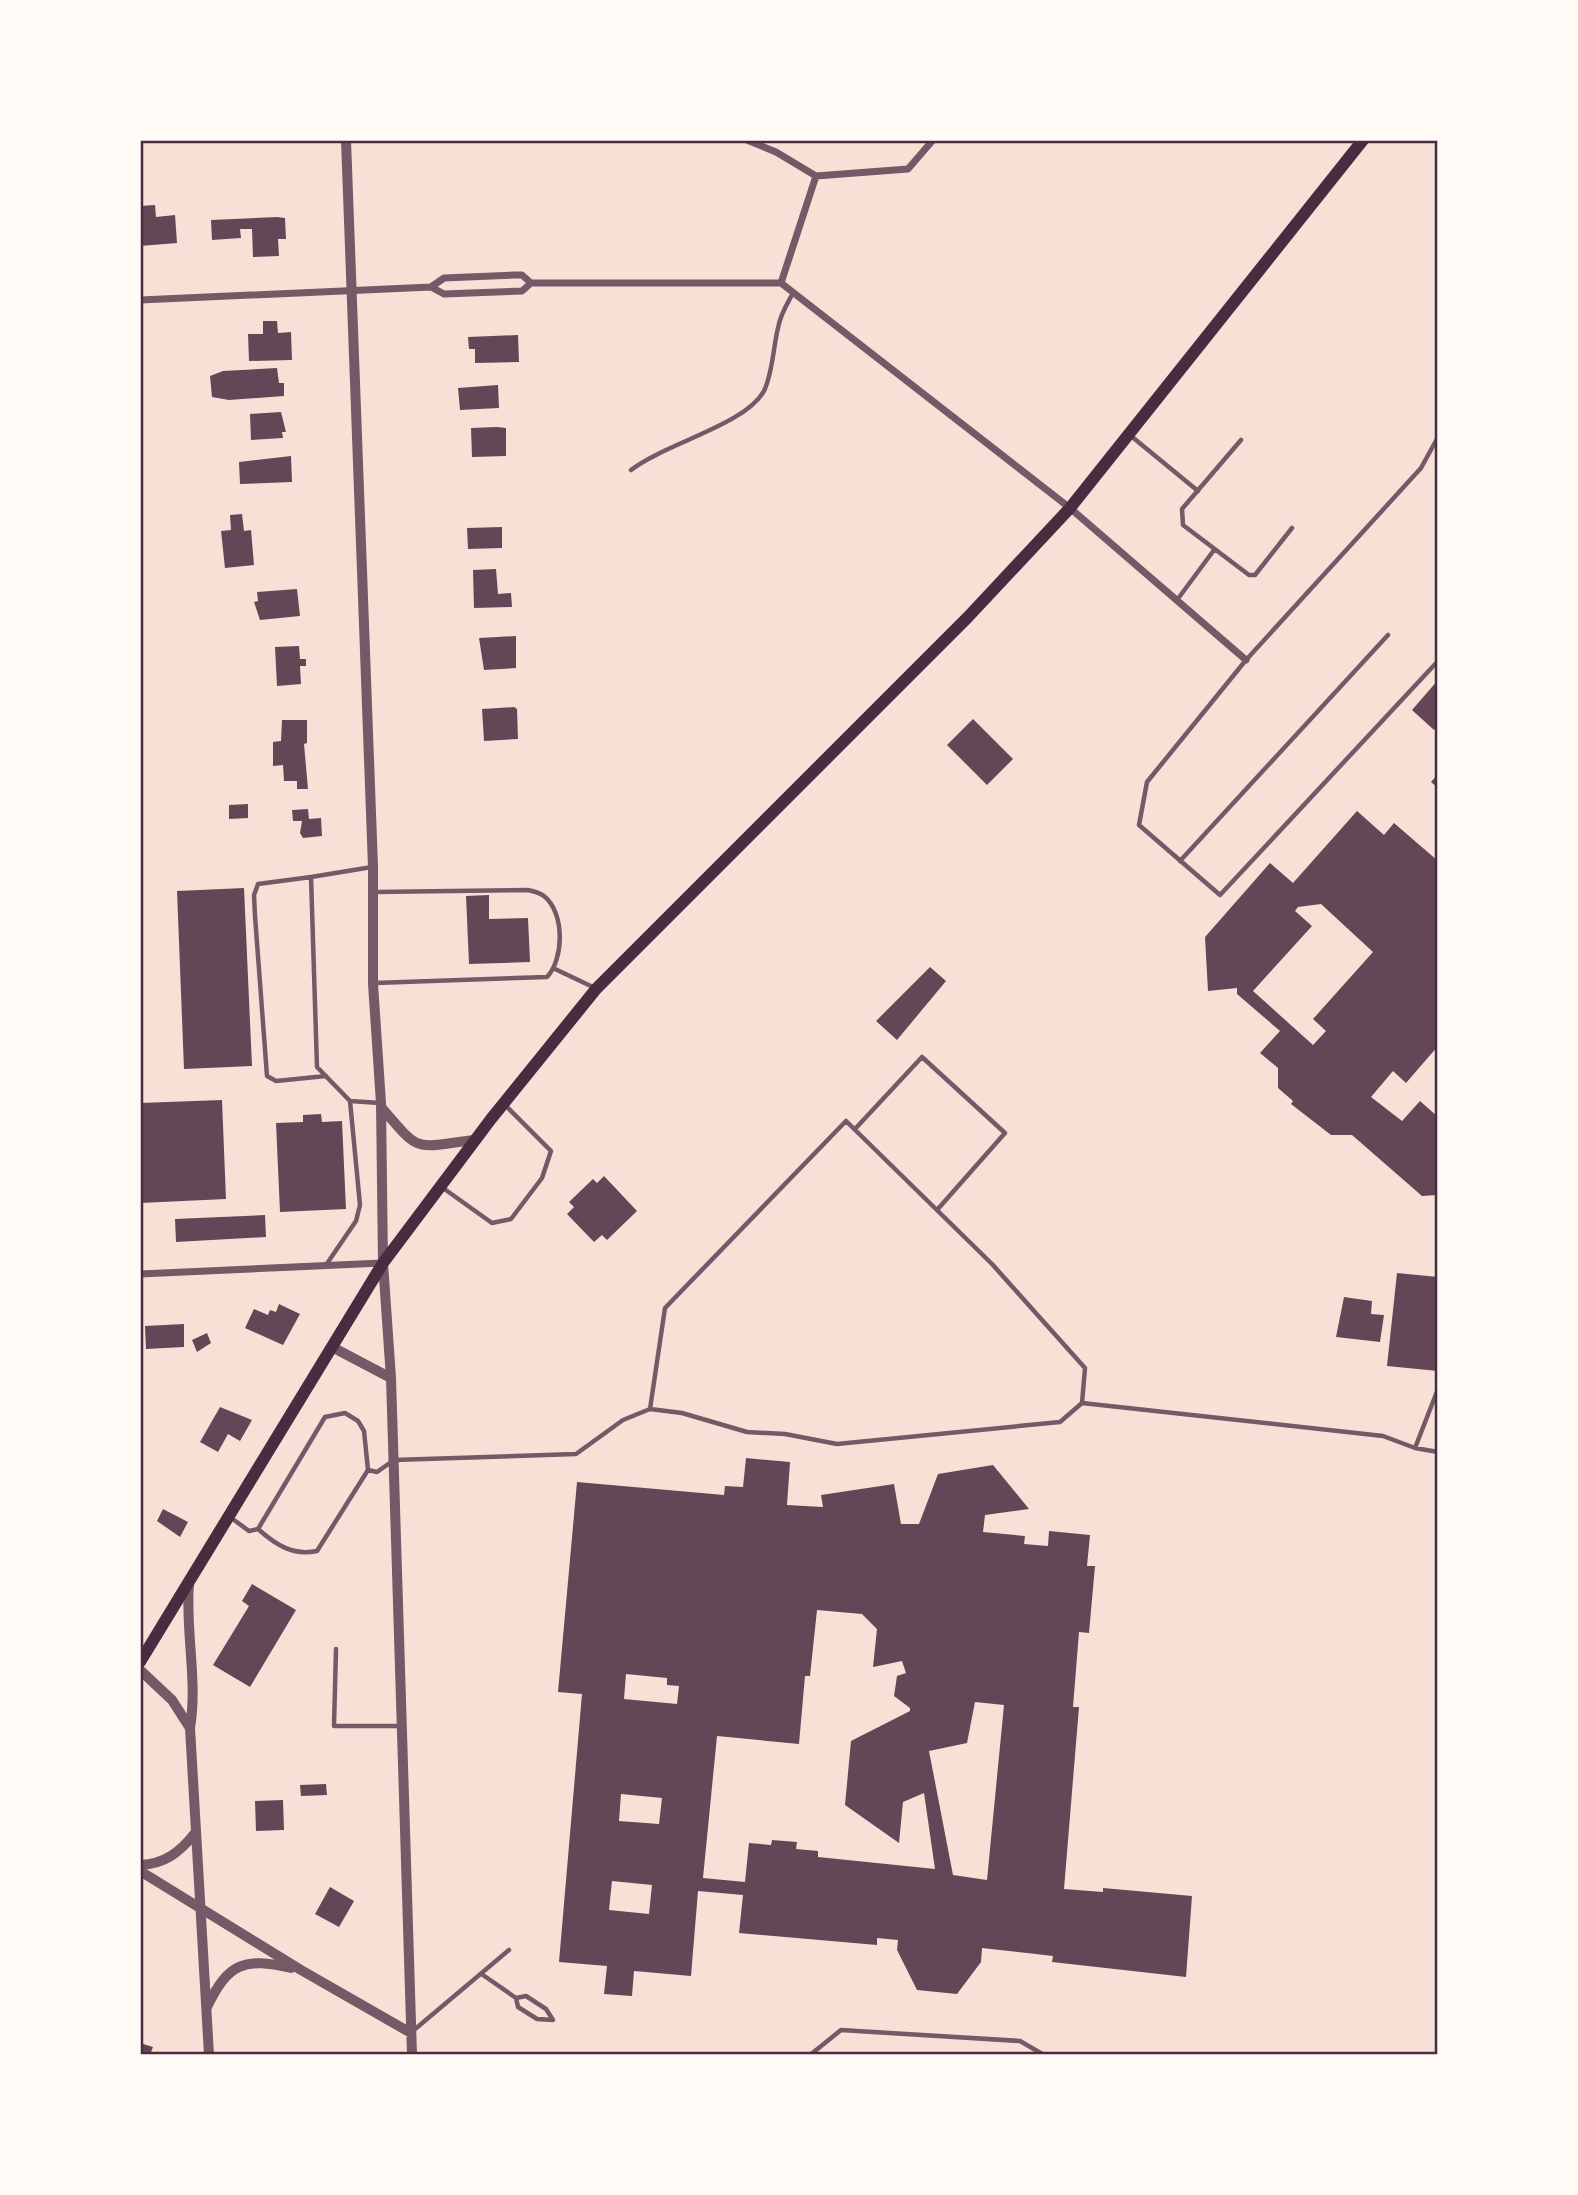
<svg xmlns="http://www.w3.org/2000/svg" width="1578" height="2195" viewBox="0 0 1578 2195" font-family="'PT Sans Narrow',sans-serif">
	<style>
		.building { fill: #644757; fill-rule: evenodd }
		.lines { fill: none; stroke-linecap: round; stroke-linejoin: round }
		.service { stroke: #755966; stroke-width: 4.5 }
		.minor { stroke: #755966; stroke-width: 7 }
		.tertiary { stroke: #755966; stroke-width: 10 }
		.secondary { stroke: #4a2c40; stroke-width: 12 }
		.neatline { fill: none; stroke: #4a2c40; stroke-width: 2.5 }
	</style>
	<rect width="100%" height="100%" fill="#f7e1d7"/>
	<!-- building -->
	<path class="building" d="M155,205L156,217L175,215L177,243L140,246V206Z
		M277,217L285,218L286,239H278L279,256L253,257L252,229H240L241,238L212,240L211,220Z
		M263,321H277L278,333L291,332L292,360L249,361L248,334H263Z
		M518,335L519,362L475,363V349H469L468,337Z
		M277,368L279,383H284V396L229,400L212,397L210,376L223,371Z
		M498,385L499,408L460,410L458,388Z
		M281,412L286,432H282L283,438L251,440L250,414Z
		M497,427L506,428V456L472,457L471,428Z
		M291,456L292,482L240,484L239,462Z
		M242,514L244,531L251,530L254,565L225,568L221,531L231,530L230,515Z
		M502,527V548L468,549L467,528Z
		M496,569L498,594L511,593L512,607L474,608L473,570Z
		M297,589L300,616L260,620L254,602L258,601L257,592Z
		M516,636V668L484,670L479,638Z
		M299,646L300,659H306V666H300L301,684L277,686L275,647Z
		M1438,680V725L1434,730L1412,710Z
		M514,707L517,709L518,739L484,741L482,709Z
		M973,719L1013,759L987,785L947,745Z
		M282,720H307V743L304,744L308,789H297V781H284L283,765L273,766V742L281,741Z
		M1438,774V788L1431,782Z
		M248,804V818L229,819V805Z
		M308,809L309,819L321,818L322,836L303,838L300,833L302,821H293L292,810Z
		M1357,811L1384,835L1394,823L1438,861V1046L1406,1083L1393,1071L1371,1097L1402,1121L1420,1101L1438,1117V1195L1422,1196L1352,1135H1331L1291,1104L1293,1101L1278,1088V1068L1260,1053L1280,1031L1237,994V988L1208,991L1205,937L1270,863L1293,883ZM1321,904L1373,952L1313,1019L1326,1031L1313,1045L1253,991L1312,926L1295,911L1298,907Z
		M244,888L252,1066L184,1069L177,891Z
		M489,895V919L528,918L530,962L469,964L466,896Z
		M930,967L946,981L897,1040L876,1021Z
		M222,1100L226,1199L140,1203V1103Z
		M321,1114L322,1122L342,1121L346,1209L280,1212L276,1123L303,1122V1115Z
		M604,1176L637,1211L607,1240L602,1235L594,1242L567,1214L574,1207L569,1202L593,1179L597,1183Z
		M265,1215L266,1237L176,1242L175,1219Z
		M1397,1273L1438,1277V1371L1387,1366Z
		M1344,1297L1372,1301L1371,1314L1384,1315L1380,1342L1336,1337Z
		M279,1304L300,1314L283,1345L245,1328L254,1309L268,1315L270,1310L276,1312Z
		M184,1324V1347L146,1349L145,1326Z
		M207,1333L211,1343L197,1352L192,1340Z
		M220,1407L252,1420L240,1441L228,1434L218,1452L200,1442Z
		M746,1458L790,1462L787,1505L823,1507L821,1495L894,1484L901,1524H919L938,1474L993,1465L1029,1509L985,1515L983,1532L1025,1536L1024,1544L1048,1546L1049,1531L1090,1535L1087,1566H1095L1089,1633L1079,1632L1073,1707H1079L1064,1889L1103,1892V1888L1192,1896L1186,1977L1052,1962L1053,1956L982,1948L981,1962L957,1994L917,1990L897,1950L898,1940L877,1938V1945L739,1933L743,1895L698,1891L691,1976L634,1971L632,1996L604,1994L607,1966L559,1962L582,1694L558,1692L577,1482L724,1495L725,1486L743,1487ZM817,1610L862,1614L877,1629L873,1667L902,1661L906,1673L897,1676L894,1696L910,1708V1711L851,1741L845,1805L899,1843L903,1802L924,1793L935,1869L818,1857V1851L796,1849L797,1842L772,1840L771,1845L749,1843L745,1882L703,1878L717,1736L799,1744L805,1676H810ZM626,1674L667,1678V1685L679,1686L677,1704L624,1699ZM975,1702L1004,1705L987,1880L953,1875L929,1751L967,1743ZM621,1794L662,1798L659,1824L619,1821ZM612,1881L652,1885L649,1914L609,1910Z
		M163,1509L188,1522L180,1537L157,1521Z
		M252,1584L296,1610L250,1687L213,1665L249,1606L242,1601Z
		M326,1784L327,1795L301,1796L300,1785Z
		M283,1800L284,1830L256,1831L255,1801Z
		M330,1887L354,1901L339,1927L315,1914Z
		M140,2043L153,2047L150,2055H140Z"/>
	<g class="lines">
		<!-- service -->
		<path class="service" d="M1131,436L1198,491
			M1438,437L1421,468L1246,660L1147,782L1139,825L1220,895L1438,661
			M1241,440L1182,509L1183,525L1249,575H1255L1292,528
			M631,470C666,443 745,425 764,391C773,372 773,348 778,328C780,315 787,304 793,293
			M1177,600L1214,550
			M1180,861L1388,635
			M311,877L258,884L254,895L255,916L267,1076L276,1081L326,1076
			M374,892L528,890C533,891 540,893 544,896C565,913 564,959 547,977L375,983
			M555,969L595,988
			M350,1101L380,1103
			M855,1129L922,1057L1005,1133L937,1210
			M443,1188L492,1223L511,1219L542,1178L551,1151L504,1104
			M326,1265L356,1221L360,1205L350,1101L317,1067L311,877L372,867
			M650,1409L665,1308L846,1121L992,1264L1085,1368L1082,1403
			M1415,1448L1438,1389
			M368,1470L377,1472L394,1460L576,1454L623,1420L650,1409L682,1413L747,1432L785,1434L837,1444L1060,1422L1082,1403L1383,1436L1415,1448L1438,1452
			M230,1517L249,1531L258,1529C276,1545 293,1556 317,1551L368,1470L364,1431L358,1421L345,1413L325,1417L258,1529
			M336,1649L334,1726H400
			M483,1975L516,1998L518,2007L537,2019L553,2020L546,2009L526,1996L516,1998
			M414,2030L509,1950
			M810,2055L841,2030L1020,2041L1044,2055"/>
		<!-- minor -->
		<path class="minor" d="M747,140L776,152L816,176L908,169L933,140
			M531,283H781L1070,508L1246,660
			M781,283L816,176
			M140,300L431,287L444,294L522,291L531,283L522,275H516L444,278L431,287
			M140,1274L382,1263"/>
		<!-- tertiary -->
		<path class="tertiary" d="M346,140L373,867V984L381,1103L383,1263L391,1378L412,2055
			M381,1107C422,1155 413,1147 475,1140
			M332,1347L391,1378
			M189,1583C185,1631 198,1680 190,1728L209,2055
			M140,1670L172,1700L190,1728
			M140,1865C165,1864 180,1852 195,1833
			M140,1871L301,1970L411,2033
			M207,2007C228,1963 244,1957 291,1968"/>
		<!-- secondary -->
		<path class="secondary" d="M140,1662L383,1263L491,1119L596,989L968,617L1070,508L1363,140"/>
	</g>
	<!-- border -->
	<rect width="1578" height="2195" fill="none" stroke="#fffaf5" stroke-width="284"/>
	<rect x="142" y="142" width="1294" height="1911" class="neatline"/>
</svg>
